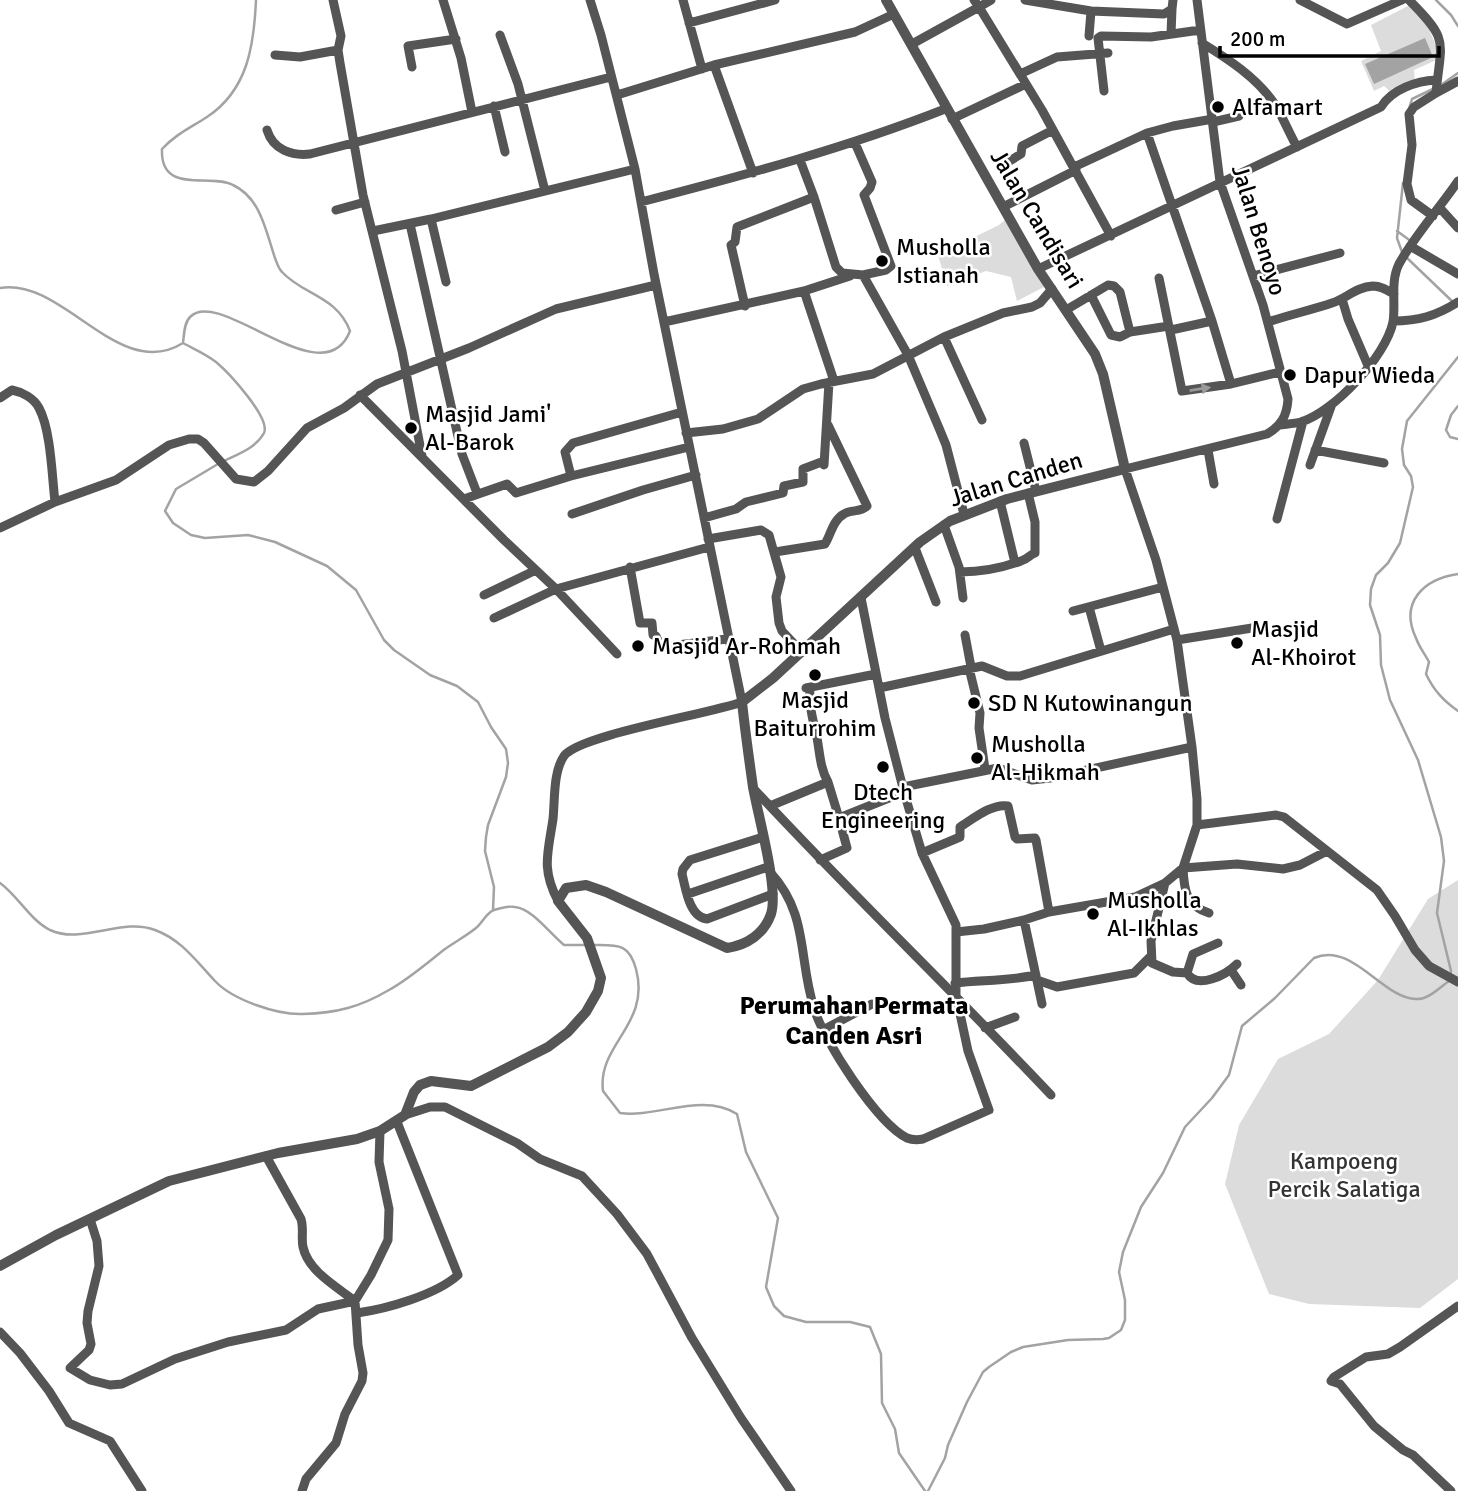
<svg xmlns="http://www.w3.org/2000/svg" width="1458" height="1491" viewBox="0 0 1458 1491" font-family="Signika,sans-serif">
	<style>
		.green { fill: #dcdcdc }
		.water { fill: #a3a3a3 }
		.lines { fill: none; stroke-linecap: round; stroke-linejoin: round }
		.stream { stroke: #a3a3a3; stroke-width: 2.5 }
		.minor { stroke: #555; stroke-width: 9 }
		.tertiary { stroke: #555; stroke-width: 10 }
		.oneway { fill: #999 }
		.poi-dot { fill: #000; stroke: #fff; stroke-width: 2.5 }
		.labels { text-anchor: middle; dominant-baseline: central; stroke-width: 5; stroke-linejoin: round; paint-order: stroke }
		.poi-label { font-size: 24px; fill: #000; stroke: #fff; text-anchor: start }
		.street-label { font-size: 24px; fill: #000; stroke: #fff }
		.park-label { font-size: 24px; fill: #333; stroke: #fff }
		.neighbourhood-label { font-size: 26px; font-weight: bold; fill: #000; stroke: #fff }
	</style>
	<rect width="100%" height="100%" fill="#fff"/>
	<!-- green -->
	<path class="green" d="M1410,5L1429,29L1441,58L1414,70L1415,82L1393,94L1384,86L1374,91L1361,61L1381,51L1371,25Z
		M1006,219L1044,287L1017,301L1011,277L986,271L947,286L938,255L999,225Z
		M1458,880V1279L1420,1308L1309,1304L1269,1294L1225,1184L1239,1125L1278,1059L1329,1034L1378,980L1428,899Z"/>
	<!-- water -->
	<path class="water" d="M1425,38L1433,57L1374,84L1365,64Z"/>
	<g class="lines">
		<!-- stream -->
		<path class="stream" d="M1436,0L1451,15L1458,26
			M1441,85L1458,73
			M1408,112L1412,99L1435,88
			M1397,231L1412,242
			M1402,252L1397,238L1403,183
			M1406,257L1454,303
			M0,288C63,277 119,383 183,343C194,349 206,354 216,362C228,372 271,418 264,433C256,448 238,454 224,461
			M183,343C184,335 184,323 190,317C220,286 324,398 350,331C337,296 303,295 282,272C278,268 277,263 275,258C266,232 261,198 233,185C209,173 160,195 162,149C176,134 190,128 207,117C248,90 254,45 256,0
			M1458,406L1451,415L1446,430L1450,437L1458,439
			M218,464L176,489L165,511L173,523L191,535L205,538L248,535L275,542L327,566L356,590L384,640L394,650L430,675L457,686L478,702L491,727L506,749L508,763L506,777L488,825L486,837L485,851L494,887L493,910
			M1458,574C1424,579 1399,602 1416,638C1419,647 1425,654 1429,662L1426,674C1434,691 1444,701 1458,711
			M0,883C18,896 30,920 50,930C82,945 122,917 155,930C182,940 196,961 215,981C233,1000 277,1015 303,1014C337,1013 360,1007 389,990C409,979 427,963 445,949C455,942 466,936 476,928C482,923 487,912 494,910C500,908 510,906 515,907C533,909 550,934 564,945H587
			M594,945C617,945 629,943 636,969C651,1025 597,1044 603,1091L620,1113C657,1118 702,1092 737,1114L746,1152L778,1218L766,1287L774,1306L784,1316L806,1322H850L870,1327L881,1354L882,1403L895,1429L899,1453L925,1491
			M928,1491L945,1458L948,1445L967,1402L983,1372L989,1367L1011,1352L1023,1347L1068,1340L1103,1339L1109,1338L1121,1330L1125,1320V1300L1119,1272L1123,1252L1141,1207L1163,1173L1185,1127L1212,1098L1229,1075L1242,1026L1275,998L1314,958C1352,941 1382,998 1416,999C1428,1000 1440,987 1449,981L1451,971L1437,913L1444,861L1441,837L1418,760L1390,700L1381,665L1380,635L1370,605L1371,589L1376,575L1388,563L1400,543L1413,487L1411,476L1404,465L1402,449L1407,421L1458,357"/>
		<!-- minor -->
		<path class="minor" d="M333,0L341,36L338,50L340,63L363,195L402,351L422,456
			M443,0L461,58L472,112
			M683,0L702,69
			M991,0L979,7L1042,110L1111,236
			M1025,0L1091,11L1164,14L1172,9L1173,0
			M1300,0L1347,24L1402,0
			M1409,0C1450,41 1441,40 1436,93L1414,107L1409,114L1412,145L1407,184L1411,200L1433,216
			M689,23L775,0
			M1171,34L1172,9
			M500,35L518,84L545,191
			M1089,36L1091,11
			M1202,43C1228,59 1256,77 1274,103C1283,117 1289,133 1297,147
			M912,44L979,7L974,0
			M275,55L300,57L338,50
			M714,65L753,173
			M412,67L408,46L456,39
			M1020,74L1057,57L1108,53
			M1104,91L1098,38L1101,36L1151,37L1200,30
			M1436,93L1458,81
			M617,95L714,65L855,32L894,14
			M494,106L505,152
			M952,119L1026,84
			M1213,122L1239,116
			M267,130C273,150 292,156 310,154L611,77
			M1147,133L1212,321
			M855,143L872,182L870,188L864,195L891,266L886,270L863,275
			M800,160L814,197L836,267L842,273L863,275L908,355L939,428L946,445L964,514
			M1008,162L1021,154L1022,146L1053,130
			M1074,167L1147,133L1173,126L1213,119
			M641,202C745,175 846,148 945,109
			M1003,207L1076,170
			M1439,207L1458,228
			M336,210L365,202
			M431,219L446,282
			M410,224L462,454L477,493
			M373,231L431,219L635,169
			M1410,246L1458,274
			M1038,269L1381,107C1392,89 1417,81 1436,80
			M1253,276L1340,253
			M1159,278L1182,391L1231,384L1280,372
			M804,291L834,381
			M1091,295L1111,335L1120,337L1130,332
			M1342,299L1348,319L1369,368
			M745,306L731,245L735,242L737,227L814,197
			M1066,310L1108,285L1114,286L1120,292L1130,332L1169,326
			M1393,321C1418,321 1436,316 1458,302
			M664,322L804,291L850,276
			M1268,322C1289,315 1311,310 1332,303C1347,298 1356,287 1373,286C1381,286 1387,290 1394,294
			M1171,330L1212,321L1231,384
			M944,337L982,420
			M360,395L504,540L556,589L617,654
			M0,398L12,390C22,392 34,398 39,408C51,430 52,477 55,502
			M1279,425C1286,424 1294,424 1301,422C1334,412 1386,356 1393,322C1396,303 1390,282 1399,264C1415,235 1439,209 1458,181
			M686,433L723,429L758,419L803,389L821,384L873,374L944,337L1003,313L1032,307L1040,303L1052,289
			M1024,443L1036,491
			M1208,450L1214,484
			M1315,450L1384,463
			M824,465L829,382
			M1310,465L1332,404
			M571,476L565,452L573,443L682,412
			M464,499L507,484L516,493L571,476L689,447
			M1000,501L1015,563
			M572,514L643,490L696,475
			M704,518L736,509L746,502L783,493L784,486L803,482V469L824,461
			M1277,519L1303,421
			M944,525L959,567L963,598
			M0,528L55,502L116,480L169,445L189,439H198L204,443L236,479L254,482L268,471L307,428L344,408L377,384L469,348L556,309L656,285
			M708,539L761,530L769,535L781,577L776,597L779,623L782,631L802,652
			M915,548L936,602
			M775,552L825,544C831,534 833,520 844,514C852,509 860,513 867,506L828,425
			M630,567L640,623H652L653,635L656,636L661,647L727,639
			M960,572C981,572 1002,568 1021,561C1028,559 1029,555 1035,553V522L1028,493
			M484,595L536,570
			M1089,607L1101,651
			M1073,611L1163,587
			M494,618L556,589L709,547
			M965,635L971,667
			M1177,640L1252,628
			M969,668L980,713L979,728L985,769
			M806,688L876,674
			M810,688C809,704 812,717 816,733C820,750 819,766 828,782
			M879,688L982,666L1007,676H1020L1174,629
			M903,787L998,768L1032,780L1050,778L1192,747
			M753,788C850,893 953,991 1051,1095
			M770,806L828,782L839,818L904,792
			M1197,825L1276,815L1284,817L1377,890L1395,916L1415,950L1429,966L1458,982
			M763,837L690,860L683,869L682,874C686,889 689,917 707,919L773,894
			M922,853L960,837V827C973,819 992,803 1008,806L1015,837L1017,839L1035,838L1036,840L1049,912
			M820,860L847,848L839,818
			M770,872C809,914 798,958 814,1008C823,1040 877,1123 907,1138C912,1140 918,1140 923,1139L989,1110L968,1051L956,995V925L922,853L904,792L885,718L861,598
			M1165,883L1151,941L1152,963L1173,972L1187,973C1197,990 1226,975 1237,964
			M688,894L768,867
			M558,901C541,869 548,853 553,819C555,800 553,772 564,756C579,735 709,714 742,702L654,274L635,169L601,35L590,0
			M1209,913C1186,906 1184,890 1183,868L1237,864L1283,869L1300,865L1327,851
			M1024,920L1042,1004
			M956,932L984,929L1024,920L1049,912L1135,897L1165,883L1183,868L1197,825V799L1192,747L1177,640L1156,560L1125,469L1267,434C1281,426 1287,416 1288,399L1263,305L1220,182L1197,0
			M1231,970L1241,985
			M1187,973L1193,954L1218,943
			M1037,980L1057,987L1134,973L1151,956
			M955,983C982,980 1009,981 1036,975
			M985,1028L1015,1017
			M823,1030L872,1004
			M405,1115L430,1107H445L517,1143L540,1159L582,1176L617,1214L647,1254L692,1338L741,1418L791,1491
			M266,1156L301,1219C304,1229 301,1238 303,1247C308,1271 337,1287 355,1301L358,1345L363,1373L362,1381L345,1414L336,1443L306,1479L302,1491
			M90,1219L97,1241L99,1266L88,1311L87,1323L91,1344L89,1350L70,1368L90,1380L110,1385L122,1384L175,1359L228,1342L286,1330L318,1309L355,1301L371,1275L388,1240L389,1209L379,1162L380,1131
			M357,1313C386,1309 436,1295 458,1275L397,1122
			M0,1332L20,1353L49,1391L69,1423L110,1441L142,1491
			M1451,1491L1413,1455L1403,1450L1374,1426L1340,1384L1331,1381L1334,1377L1366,1357L1388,1354L1400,1347L1458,1306"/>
		<!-- tertiary -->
		<path class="tertiary" d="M0,1266L56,1235L169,1181L278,1153L357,1139L380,1131L405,1115L414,1092L420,1085L431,1081L471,1086L548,1047L568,1032L586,1012L598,991L601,978L587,938L558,901L566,888L586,885L606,892L727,948C747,945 764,934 771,914C779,889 758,816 753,787C749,759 745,730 742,702L773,678L920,542L950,521L1007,499L1125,469L1103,374L1095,354L1038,269L886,0"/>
	</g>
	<!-- one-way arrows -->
	<defs><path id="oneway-solid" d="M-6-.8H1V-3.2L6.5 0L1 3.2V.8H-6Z" transform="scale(1.75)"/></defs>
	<use class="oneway" href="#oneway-solid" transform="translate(1200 389) rotate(-9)"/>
	<!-- markers -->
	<g class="poi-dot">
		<circle cx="1218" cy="107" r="7"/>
		<circle cx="882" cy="261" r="7"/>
		<circle cx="1290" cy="375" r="7"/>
		<circle cx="411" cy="428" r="7"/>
		<circle cx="1237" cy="643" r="7"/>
		<circle cx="638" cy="646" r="7"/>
		<circle cx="815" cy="675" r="7"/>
		<circle cx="974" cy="703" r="7"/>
		<circle cx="977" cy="758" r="7"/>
		<circle cx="883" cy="767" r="7"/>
		<circle cx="1093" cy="914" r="7"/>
	</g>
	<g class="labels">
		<!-- poi labels -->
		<g class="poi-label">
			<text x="1232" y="107">Alfamart</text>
			<text x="896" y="247">Musholla<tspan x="896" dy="28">Istianah</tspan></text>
			<text x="1304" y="375">Dapur Wieda</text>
			<text x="425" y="414">Masjid Jami'<tspan x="425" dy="28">Al-Barok</tspan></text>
			<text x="1251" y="629">Masjid<tspan x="1251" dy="28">Al-Khoirot</tspan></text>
			<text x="652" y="646">Masjid Ar-Rohmah</text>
			<text x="815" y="700" text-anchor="middle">Masjid<tspan x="815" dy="28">Baiturrohim</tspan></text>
			<text x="988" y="703">SD N Kutowinangun</text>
			<text x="991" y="744">Musholla<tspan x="991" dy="28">Al-Hikmah</tspan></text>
			<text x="883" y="792" text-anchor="middle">Dtech<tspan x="883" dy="28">Engineering</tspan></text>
			<text x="1107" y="900">Musholla<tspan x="1107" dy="28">Al-Ikhlas</tspan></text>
		</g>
		<!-- street labels -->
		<g class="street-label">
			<text transform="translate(1037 219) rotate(59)">Jalan Candisari</text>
			<text transform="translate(1259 230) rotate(73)">Jalan Benoyo</text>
			<text transform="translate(1016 479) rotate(-17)">Jalan Canden</text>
		</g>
		<!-- park labels -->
		<g class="park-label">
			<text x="1344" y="1161">Kampoeng<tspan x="1344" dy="28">Percik Salatiga</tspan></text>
		</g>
		<!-- neighbourhood labels -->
		<g class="neighbourhood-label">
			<text x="854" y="1006">Perumahan Permata<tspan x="854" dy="30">Canden Asri</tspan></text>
		</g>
	</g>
	<!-- scale -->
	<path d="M1220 46v10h219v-10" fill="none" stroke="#000000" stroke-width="3.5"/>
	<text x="1230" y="46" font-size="21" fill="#000000" stroke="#ffffff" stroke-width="5" paint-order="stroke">200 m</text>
</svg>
